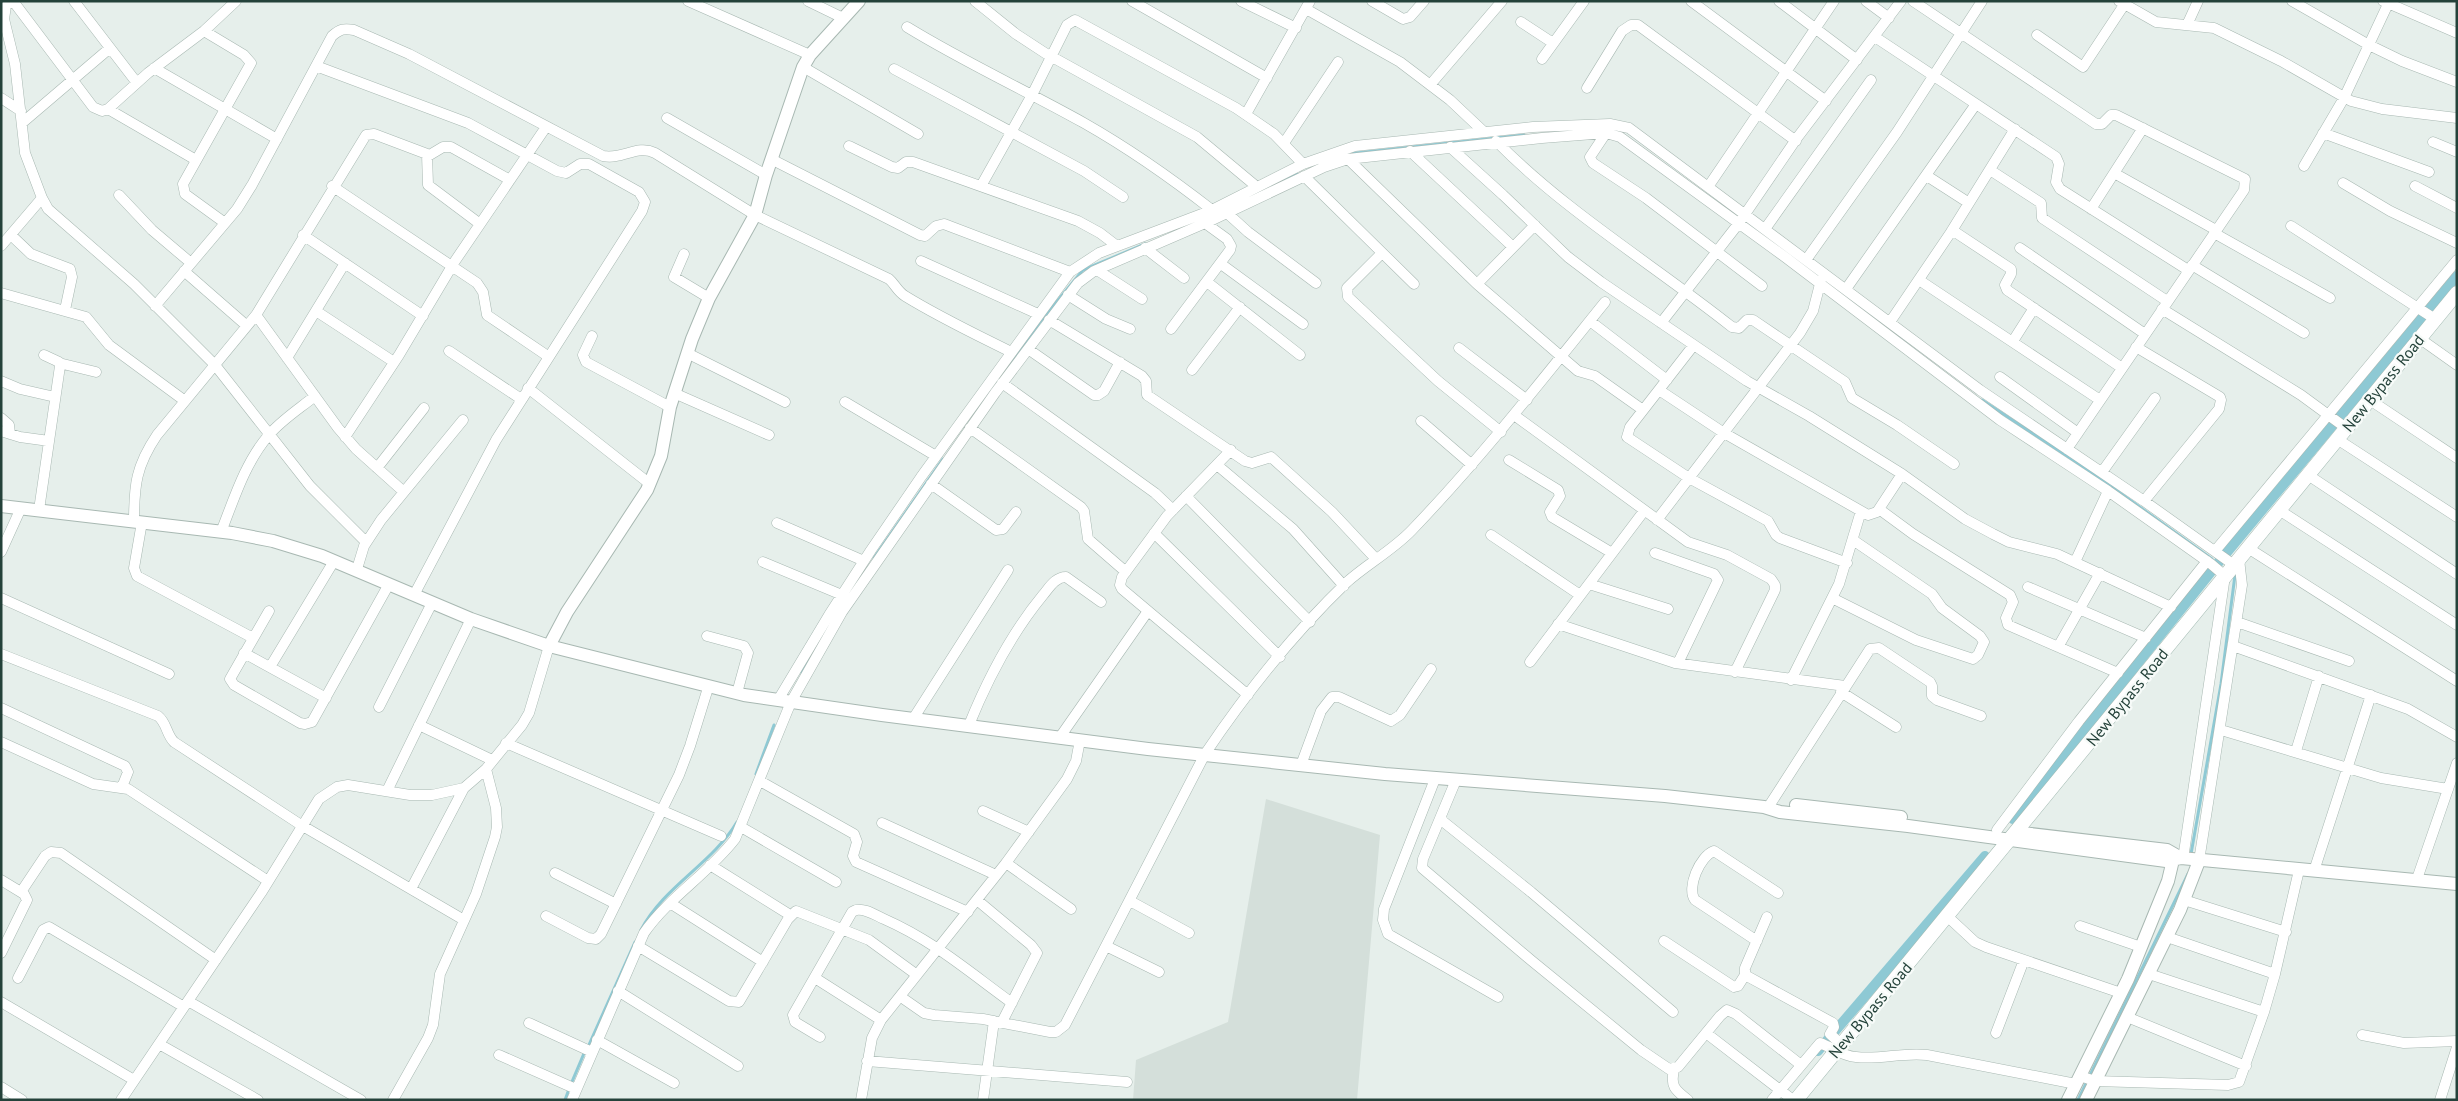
<svg xmlns="http://www.w3.org/2000/svg" width="2458" height="1101" viewBox="0 0 2458 1101" font-family="'PT Sans',sans-serif">
	<style>
		.built { fill: #d4dfda }
		.lines { fill: none; stroke-linecap: round; stroke-linejoin: round }
		.stream { stroke: #8ec9d4; stroke-width: 3 }
		.canal { stroke: #8ec9d4; stroke-width: 10 }
		.minor-casing { stroke: #a8b8b2; stroke-width: 11 }
		.tertiary-casing { stroke: #a8b8b2; stroke-width: 14 }
		.secondary-casing { stroke: #a4bbb3; stroke-width: 15 }
		.minor { stroke: #fff; stroke-width: 10 }
		.tertiary { stroke: #fff; stroke-width: 12 }
		.secondary { stroke: #fff; stroke-width: 14 }
		.labels { text-anchor: middle; dominant-baseline: central; stroke-width: 4.5; stroke-linejoin: round; paint-order: stroke }
		.street-label { font-size: 16px; fill: #24423a; stroke: #f7fbf9 }
	</style>
	<rect width="100%" height="100%" fill="#e6efeb"/>
	<!-- built -->
	<path class="built" d="M1266,799L1380,835L1357,1100H1133L1136,1060L1228,1022Z"/>
	<g class="lines">
		<!-- stream -->
		<path class="stream" d="M1347,154L1524,135
			M1249,197L1297,174
			M1005,372L1040,322L1083,270L1145,244
			M1982,400L2091,472L2212,559
			M874,558L943,459
			M801,672L819,643
			M756,774L774,725
			M2191,854L2221,684L2235,575
			M641,930C664,886 712,864 737,822
			M588,1047L635,942
			M571,1084L585,1051
			M565,1100L569,1089
			M2078,1100L2188,874"/>
		<!-- canal -->
		<path class="canal" d="M2013,819L2218,563L2457,276
			M1818,1051L1985,856"/>
		<defs>
			<path id="minor" d="M11,1L6,6L4,19L15,64L25,153L42,198L48,209L134,284L215,365L310,486L366,542
				M13,1L93,107L102,111L108,109L148,73L204,31L236,1
				M74,1L137,83
				M688,1L810,55
				M808,1L843,18
				M975,1L1016,34L1045,53L1197,137L1257,187
				M1132,1L1267,78
				M1241,1L1296,28
				M1372,1L1403,19L1410,17L1424,1
				M1691,1L1826,101
				M1779,1L1857,60
				M1866,1L1889,18
				M1913,1L2096,124H2102L2111,115H2116L2245,179L2244,190L2067,449
				M2119,1L2156,22L2214,28L2281,61L2351,101L2382,109L2457,118
				M2292,1L2369,45L2402,61L2457,82
				M2383,1L2457,33
				M1306,9L1400,62L1450,100L1484,132
				M1521,22L1553,43
				M2187,25L2198,1
				M907,27C964,62 1025,90 1084,123C1128,148 1171,178 1212,210
				M204,31L244,55L251,63L183,184L185,194L225,223
				M2037,35L2083,67L2124,5
				M1875,37L2056,157L2059,164L2056,182L2060,189L2188,270
				M1542,59L1584,1
				M316,66L468,123L557,171L566,173L580,164H589L639,192L645,202L642,211L496,440L414,595
				M803,67L918,134
				M154,68L277,139
				M894,69L1084,171L1123,197
				M1430,85L1502,1
				M1587,88L1622,31L1631,25H1638L1796,141
				M1,98L21,111
				M108,109L196,160
				M1246,114L1310,1
				M667,118L766,175
				M22,123L110,48
				M1606,133L1590,157L1593,163L1646,198L1762,286
				M2323,133L2429,172
				M1496,141C1566,212 1654,265 1732,327L1739,328L1747,320H1753L1845,382L1852,398L1897,425L1954,464
				M2433,142L2457,152
				M1284,143L1338,62
				M849,146L892,167L898,168L906,162H913L1078,221L1100,233L1117,246
				M1450,147L1503,195L1568,257L1601,282L1747,381L1809,416L1902,474L1965,519L1993,534L2009,542L2057,554L2171,607
				M1410,151L1513,247
				M428,156L443,147H451L510,180
				M771,159L920,235L925,236L936,226L944,224L1070,272
				M1348,159L1477,284L1578,371L1595,376L1643,410
				M2304,166L2344,98L2388,4
				M1990,170L2041,203L2042,218L2167,301
				M2114,173L2216,230
				M1304,176L1414,284
				M1927,176L1969,203
				M2343,183L2390,211L2457,243
				M332,186L477,283L483,292L487,315L549,357
				M981,186L1032,95L1067,25L1075,20L1236,108L1274,134L1303,164
				M2415,186L2457,208
				M1708,187L1834,1
				M119,195L152,230L191,263
				M2091,209L2143,128
				M1227,213L1248,232L1316,283
				M2291,226L2435,319
				M1765,229L1871,80
				M1952,230L2011,269V274L2005,285L2007,290L2122,368
				M2214,233L2330,298
				M11,235L31,254L70,269L72,277L65,310
				M303,235L423,316
				M1,246L42,198
				M1145,248L1184,278
				M2020,248L2145,334
				M1382,253L1347,288L1348,297L1438,381L1501,432
				M684,254L674,277L709,298
				M1806,260L1897,132L1982,1
				M921,261L1038,314
				M1221,264L1303,324
				M2192,265L2304,333
				M1097,270L1142,299
				M184,271L247,326
				M1919,280L2100,400
				M1207,282L1300,355
				M1477,284L1535,225
				M1846,289L1976,104
				M1,293L86,317L109,345L185,401
				M1068,295L1106,319L1130,329
				M155,306L237,209L252,185L332,36C340,29 344,28 354,30L409,54L603,156C623,160 637,144 655,153L755,215L889,279C895,284 897,291 905,296C939,317 975,334 1011,352
				M2162,309L2301,395L2346,428
				M316,311L394,362
				M256,315L338,428L356,449L404,492
				M1049,320L1142,376L1146,381L1147,395L1245,461L1252,463L1271,457L1332,512L1376,559
				M1590,321L1667,380
				M1890,322L1951,232L2015,129
				M1661,323L1739,223L1797,138L1901,1
				M1171,329L1230,250L1231,246L1227,239L1205,223
				M592,336L583,355L586,362L670,407
				M2419,338L2457,365
				M2013,341L2034,308
				M1693,346L1630,427L1627,437L1689,478L1768,521L1776,535L1780,538L1847,563
				M2136,347L2220,397L2221,400L2219,409L2144,501
				M1459,348L1527,400
				M1028,349L1094,395H1098L1104,391L1120,362
				M449,351L521,399
				M687,353L785,402
				M287,358L345,263
				M59,363L96,372
				M1192,370L1240,307
				M2000,377L2078,433
				M1,381L20,389L55,397
				M1002,383L1155,493L1173,510
				M528,388L650,484
				M1659,390L1724,433L1868,515L1877,512L1902,474
				M674,393L769,435
				M2370,400L2457,458
				M845,402L936,456
				M1514,415L1688,542L1727,555L1771,579L1775,585V590L1735,672
				M1,418L9,425L10,434
				M1421,421L1472,465
				M970,428L1081,507L1084,511L1088,539L1126,572
				M1,431L20,437L49,441
				M345,437L399,355L455,261L546,127
				M2337,439L2457,517
				M1231,450L1167,516L1122,577L1120,585L1122,589L1248,695
				M1509,460L1558,490L1560,496L1550,512L1552,517L1612,553
				M1217,465L1293,529L1344,586
				M377,468L424,408
				M2102,472L2155,398
				M2308,475L2457,574
				M931,484L996,530L1003,529L1016,512
				M1186,496L1310,622
				M1879,509L1913,534L2010,595L2013,602L2006,618L2008,625L2118,673
				M39,510L60,366L59,362L44,355
				M2279,510L2457,625
				M1657,520L1800,333L1813,311L1821,280
				M134,522C134,485 136,466 157,435L256,315L366,135L374,134L427,154L428,185L480,224
				M142,522L134,568L137,576L253,638
				M777,523L864,561
				M221,532C234,499 245,463 268,436C280,421 299,409 315,396
				M1154,533L1280,657
				M1491,535L1580,595
				M2248,548L2457,681
				M2215,551L2457,260
				M1,552L21,508
				M1655,553L1714,574L1718,580L1678,663
				M763,562L842,595
				M2075,562L2108,491
				M357,569L364,546L381,520L463,420
				M1589,584L1668,609
				M2028,587L2146,638
				M1,598L169,674
				M1832,598L1916,640L1973,659L1978,655L1984,642L1980,636L1942,608L1932,594L1853,540
				M269,611L230,679L234,685L300,723L305,724L312,722L389,584
				M2237,622L2349,661
				M1558,624L1675,663L1845,686
				M707,636L744,646L748,653L737,693
				M2233,646L2408,709L2457,737
				M2058,647L2100,573
				M244,653L326,698
				M1,654L158,716C167,723 166,734 174,742L301,825L464,920
				M1530,662L1644,511
				M270,667L334,561
				M1791,680L1839,584L1861,511
				M1841,692L1896,727
				M778,700L829,615L871,550L921,477L1070,272L1099,253L1210,211L1303,164L1355,146L1533,127L1610,124L1629,128L1980,390L2144,501L2234,565
				M379,707L432,603
				M1,708L125,766L128,772L122,787
				M913,719L1008,570
				M419,725L492,760
				M969,725C988,678 1010,635 1043,595C1049,588 1055,577 1066,577L1101,602
				M2221,730L2381,778L2448,789
				M1060,737L1148,611
				M1,742L93,784L128,789L268,881
				M506,743L721,836
				M2296,751L2319,676
				M1301,765L1321,711L1332,697H1339L1391,721L1400,715L1431,669
				M1435,779L1384,909L1383,920L1388,934L1498,997
				M1456,780L1423,859L1422,868L1532,961L1641,1050L1669,1069L1678,1067L1720,1016L1727,1010L1736,1014L1801,1065
				M760,781L854,834L857,842L853,856L856,862L968,912
				M387,791L471,619
				M1769,806L1870,649L1879,648L1930,682L1932,686V696L1937,700L1981,716
				M983,811L1029,832
				M1440,819L1531,892L1673,1012
				M882,823L996,875
				M741,827L836,882
				M1997,830L2079,721L2207,561
				M2199,861L2242,585L2239,559
				M1006,863L1071,909
				M710,865L790,915
				M2314,871L2371,695
				M555,873L616,904
				M2417,879L2457,763
				M1,880L24,894L27,900L1,953
				M411,889L464,788
				M21,892L45,856L51,852L61,853L216,960
				M977,900L1031,945L1037,953L1002,1022
				M2184,900L2286,932
				M1130,901L1189,933
				M670,903L763,962
				M546,916L588,938L596,939L601,934L679,775L690,746L708,688
				M1947,916L1975,942L1986,947L2121,993
				M1767,917L1745,968V975L1833,1023L1834,1027L1830,1034L1842,1045
				M2080,926L2141,947
				M2167,937L2275,974
				M1664,941L1734,987L1738,986L1745,975
				M1757,941L1695,900C1686,888 1700,856 1714,851L1778,893
				M638,946L729,1001L739,1002L788,919L796,911L869,940L917,975
				M1106,946L1159,972
				M2149,974L2264,1012
				M18,978L43,930L49,927L184,1007
				M815,978L881,1020
				M618,991L738,1066
				M901,997L924,1013L934,1015L983,1019L1050,1032H1056L1065,1025L1205,754C1246,693 1294,633 1347,582C1367,564 1393,550 1412,530C1481,458 1542,380 1605,302
				M188,1001L361,1100
				M1,1002L134,1080
				M2127,1017L2246,1066
				M529,1023L592,1052
				M1706,1033L1793,1100
				M1996,1033L2024,960
				M2362,1035L2404,1043L2457,1041
				M820,1037L795,1022L793,1015L852,912L856,910C865,908 875,915 884,919C934,941 969,972 1012,1003
				M597,1040L674,1083
				M159,1044L258,1100
				M499,1055L576,1089
				M867,1061L1127,1082
				M1674,1070C1670,1086 1675,1090 1688,1100
				M2080,1076L2095,1081L2228,1085L2239,1082L2264,1012L2275,974L2299,870
				M1,1087L22,1100
				M121,1100L261,893L319,799L337,787L348,785L410,795H432L464,788L486,769L522,725L529,713L549,646
				M393,1100L428,1038L433,1025L440,974L476,894L495,837L497,827L496,808L486,769
				M572,1100L644,933C669,897 708,874 735,839L791,702L842,612L995,393L1078,283L1094,271L1210,221L1324,167L1348,159L1542,138L1606,133L1620,137L1785,257L2000,420L2108,491L2211,564L2225,576L2183,859
				M861,1100L872,1038L881,1020L1006,863L1067,779L1076,761L1080,740
				M983,1100L994,1021
				M1772,1100L1820,1043C1833,1048 1842,1056 1856,1057C1880,1060 1903,1052 1927,1055L2076,1084
				M2440,1100L2457,1047"/>
			<path id="tertiary" d="M1,506L232,533L273,541L322,556L471,619L549,646L744,695L882,715L1148,749L1385,774L1665,796L1764,807L1780,812L1908,826L2166,861L2181,858L2457,884
				M549,646L567,612L647,490L661,456L670,407L692,339L709,298L755,215L766,175L803,67L810,55L859,1
				M1796,805L1901,817
				M2022,833L2167,850L2181,858
				M2068,1100L2128,979L2168,881L2173,860
				M2086,1100L2180,910L2199,861"/>
			<path id="secondary" d="M1796,1100L2457,293"/>
		</defs>
		<!-- minor casing -->
		<use href="#minor" class="minor-casing"/>
		<!-- tertiary casing -->
		<use href="#tertiary" class="tertiary-casing"/>
		<!-- secondary casing -->
		<use href="#secondary" class="secondary-casing"/>
		<!-- minor -->
		<use href="#minor" class="minor"/>
		<!-- tertiary -->
		<use href="#tertiary" class="tertiary"/>
		<!-- secondary -->
		<use href="#secondary" class="secondary"/>
	</g>
	<g class="labels">
		<!-- street labels -->
		<g class="street-label">
			<text transform="translate(2383 383) rotate(-51)">New Bypass Road</text>
			<text transform="translate(2127 697) rotate(-51)">New Bypass Road</text>
			<text transform="translate(1870 1010) rotate(-50)">New Bypass Road</text>
		</g>
	</g>
	<!-- border -->
	<rect width="2458" height="1101" fill="none" stroke="#24423a" stroke-width="5"/>
</svg>
